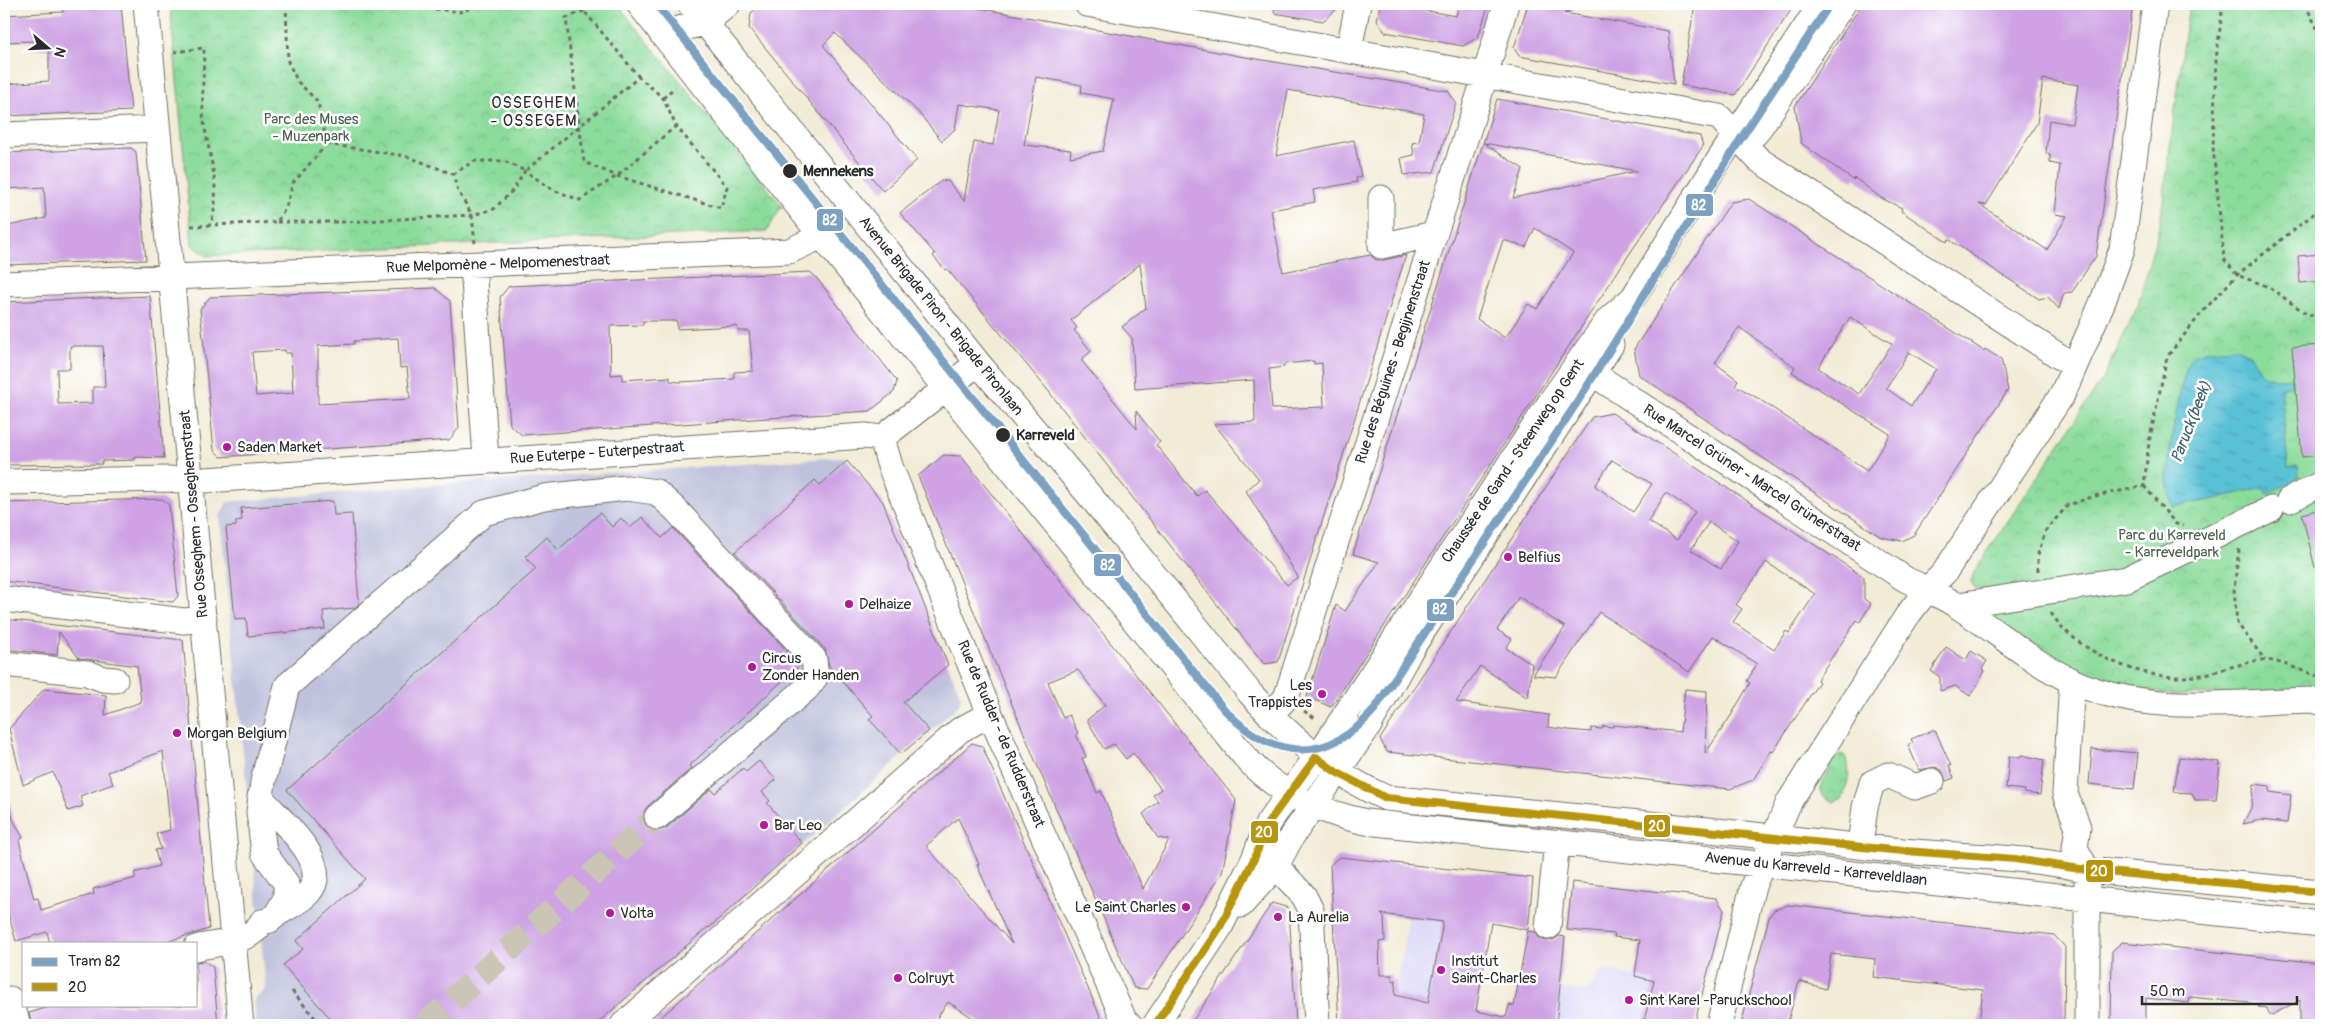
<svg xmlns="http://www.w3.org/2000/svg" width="2325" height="1029" viewBox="0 0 2325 1029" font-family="Pangolin,sans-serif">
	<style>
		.built { fill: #d9d6f7 }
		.industrial { fill: #c0c2dd }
		.park { fill: url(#park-crowns); stroke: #5c8464 }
		.water { fill: url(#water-ripples); stroke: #427680 }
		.building { fill: #cea2e4; fill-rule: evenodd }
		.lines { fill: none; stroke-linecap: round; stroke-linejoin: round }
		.minor-tunnel { stroke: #cac5b4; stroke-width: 25; stroke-dasharray: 25 12; stroke-linecap: butt }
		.minor-casing { stroke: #716e67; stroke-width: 27 }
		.path { stroke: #716e67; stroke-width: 3; stroke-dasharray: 4 4; stroke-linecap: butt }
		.minor { stroke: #fff; stroke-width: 25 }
		.bus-1-casing { stroke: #fff; stroke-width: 11 }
		.bus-1 { stroke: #b7950d; stroke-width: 8 }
		.tram-1-casing { stroke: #fff; stroke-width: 11 }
		.tram-1 { stroke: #7da1c1; stroke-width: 8 }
		.stop-dot { fill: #2b2b2b; stroke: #fff; stroke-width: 2 }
		.poi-dot { fill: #b5179e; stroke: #fff; stroke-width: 2 }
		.labels { text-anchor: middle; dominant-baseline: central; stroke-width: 5; stroke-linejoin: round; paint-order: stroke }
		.park-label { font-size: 15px; fill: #48604d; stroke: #fff }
		.stop-label { font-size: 15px; font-weight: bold; fill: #2b2b2b; stroke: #fff; text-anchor: start }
		.street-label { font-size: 15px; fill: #2b2b2b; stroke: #fff }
		.poi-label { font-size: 15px; fill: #2b2b2b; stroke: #fff; text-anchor: start }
		.neighbourhood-label { font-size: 16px; letter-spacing: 1px; fill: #2b2b2b; stroke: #fff }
		.water-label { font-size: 16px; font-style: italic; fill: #3b6067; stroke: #fff }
		.line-badge { stroke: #fff; stroke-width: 2 }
		.badge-label { font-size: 14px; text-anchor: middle; font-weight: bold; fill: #fff }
	</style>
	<defs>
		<pattern id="park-crowns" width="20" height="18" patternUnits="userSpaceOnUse" patternTransform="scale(1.25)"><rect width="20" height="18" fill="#8cdc9c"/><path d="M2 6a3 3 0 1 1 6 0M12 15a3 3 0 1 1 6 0" fill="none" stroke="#79bd87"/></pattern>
		<pattern id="water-ripples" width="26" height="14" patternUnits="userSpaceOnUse" patternTransform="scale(1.25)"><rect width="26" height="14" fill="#59c1d6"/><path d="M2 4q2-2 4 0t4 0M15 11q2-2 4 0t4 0" fill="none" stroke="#4a9dae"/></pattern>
	</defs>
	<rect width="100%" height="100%" fill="#fff"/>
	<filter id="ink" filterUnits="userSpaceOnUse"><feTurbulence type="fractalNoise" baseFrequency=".02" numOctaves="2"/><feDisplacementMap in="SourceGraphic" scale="10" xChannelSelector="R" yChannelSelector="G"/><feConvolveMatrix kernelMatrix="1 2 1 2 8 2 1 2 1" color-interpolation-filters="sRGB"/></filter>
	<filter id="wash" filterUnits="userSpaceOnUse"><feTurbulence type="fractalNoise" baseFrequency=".0096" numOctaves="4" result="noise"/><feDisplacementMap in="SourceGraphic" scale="20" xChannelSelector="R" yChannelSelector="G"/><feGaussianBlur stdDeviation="1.12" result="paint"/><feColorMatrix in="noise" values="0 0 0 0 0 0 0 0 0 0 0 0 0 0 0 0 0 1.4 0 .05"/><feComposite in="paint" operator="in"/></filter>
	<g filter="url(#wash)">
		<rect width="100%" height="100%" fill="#f2ebd6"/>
		<!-- built -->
		<path class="built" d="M1411,902L1470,926L1490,929L1476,1010L1480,1012L1477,1025H1390Z
			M1601,971H1613L1702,994L1694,1025H1584L1557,1018L1559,988L1588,992Z"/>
		<!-- industrial -->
		<path class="industrial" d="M843,457L883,502L961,697L959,705L709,928L595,1025H256L254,1000L266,989L220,516L227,502L393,488Z"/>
		<!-- park -->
		<path class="park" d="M170,4H617L782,206L767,231L207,256L192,245Z
			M2189,4H2321V693L2171,695L2088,678L1986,616L1983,591L1975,588L1971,582L1974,572L2104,377L2138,305L2160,223Z
			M1840,754L1844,755C1853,769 1847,783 1843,798L1833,802L1823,796L1820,790L1832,760Z"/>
		<!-- water -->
		<path class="water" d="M2235,348L2251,355C2262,378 2266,381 2292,378V386L2281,387L2288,467L2298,466L2299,478L2267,494L2263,487L2215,499L2173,507C2171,499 2167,489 2167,480C2167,463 2182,363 2193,356C2204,349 2223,349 2235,348Z"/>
		<g id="blocks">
			<!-- building -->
			<path class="building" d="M62,4H121L131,111L4,116V84L49,81V49H36V41L4,42V15L63,12Z
				M761,4H956L1239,56L1448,91L1456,103L1434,172L1404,175L1401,158L1414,155L1412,143L1419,142L1424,114L1288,90L1276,156L1354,140L1361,177L1356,178L1357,182L1313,190L1315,202L1271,210L1283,272L1370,255L1376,260H1384L1406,255L1278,662L1264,664L1046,388L947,269L945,270L933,256L935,254L900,213L941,181H948L964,201L974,142L993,145L999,110L959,104L955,129L942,141L917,111L835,33L823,45L917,160L883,191L749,28L751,13ZM1036,77L1082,85L1081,93L1114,99L1103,151L1070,157L1071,150L1024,145ZM1140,264L1146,308L1122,327L1132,338L1135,389L1254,380L1255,422L1214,424L1259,479L1246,491L1298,577L1287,585L1205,490L1197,496L1156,445L1160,442L1136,411L1137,429L1081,360L1091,351L1074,330L1077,328L1071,320ZM1314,361V364L1322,363L1324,407L1272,409L1269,369L1284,367V364Z
				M1275,4H1343L1323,21L1274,13Z
				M1380,4H1400L1399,6L1456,16L1459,4H1489L1478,37L1463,46L1385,32L1377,20Z
				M1528,4H1572L1573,10L1564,13L1668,31L1674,84L1519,56L1514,48Z
				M1695,4H1795L1735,95L1681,85Z
				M1862,4H2133L2096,256L2072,292L2064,293L2059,309L2048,297L2039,299L1948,239L1947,242L1901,211L1902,208L1881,198L1855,178L1853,180L1801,143L1795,106ZM2043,79L2078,85L2072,124L2049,120L2046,154L2050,155V163L2060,165L2055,214L2067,216L2047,250L1979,204L1986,205L2037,123Z
				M1497,99L1700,136L1703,146L1626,259L1331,707L1307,697L1336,605L1345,611L1379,562L1353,554ZM1484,143L1533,152L1637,171L1513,198L1523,169ZM1535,228L1573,253L1537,309L1528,304L1505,338L1477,319L1503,240L1526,247Z
				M131,148L136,152L146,260L4,265V230H8V226L46,218L44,187L4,189V153Z
				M1749,199L1984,351L1985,349L2001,359L2008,390L1914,535L1902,541L1881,537L1639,375L1634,349L1731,202ZM1850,317L1892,344L1859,394L1818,368ZM1739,327L1795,367L1792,372L1890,434L1867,471L1759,399L1735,385L1738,380L1715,363ZM1909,352L1936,369L1911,406L1886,388Z
				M2321,254V281L2300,283L2298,256Z
				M810,272L815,276L897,381L894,392L870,411L522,435L510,425L500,297L509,286ZM643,321H677V329L737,326L738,331H749L753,371L734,372V379L679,382L670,381V377L622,380V374L611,375L610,326L643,325Z
				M435,288L450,301L459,428L449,440L221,457L214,450L200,309L210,297ZM398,338L400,368L407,367L410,399L318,404V346L354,344V341ZM285,350V353H291L293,393L256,396L252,352Z
				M150,296L164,458L135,457V460L101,461L102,464L4,465V415H6L4,302ZM70,346H103L105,387H93V403L58,404L57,369H70Z
				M2321,345V455L2302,457L2292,347Z
				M1612,413L1864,577V599L1871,604L1860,622L1857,620L1830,660L1817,680L1819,682L1773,752L1771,751L1753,780L1730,789L1387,752L1380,739L1592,417ZM1612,460L1652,484L1633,512L1595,486ZM1666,493L1695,512L1677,540L1648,521ZM1709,522L1738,541L1721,569L1691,550ZM1766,562L1815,594L1789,633L1786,631L1774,650L1733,622L1742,609L1736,605ZM1519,597L1565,627L1533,675L1556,677L1599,612L1689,672L1713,636L1757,664L1747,681L1750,683L1730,717L1705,754L1707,691L1685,689L1680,732L1613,725V727L1603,726L1602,729L1591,728V732L1569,730L1548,727L1549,715L1456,702L1480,666L1528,698L1532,664L1506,648L1512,639L1497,630Z
				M944,455L961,456L1236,800L1222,873L1147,989L1134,988L1035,760L918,476ZM1078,670L1105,705L1087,720L1104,749L1114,744L1126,759L1133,753L1161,789L1153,795L1158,801L1143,814L1158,838L1169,840L1143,889L1101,791L1097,793L1082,758L1086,757L1076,734L1078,733L1069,715L1063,718L1048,682Z
				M847,461L883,502L948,665L903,702L929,731L901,754L869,719L873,716L829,666L825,649L735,552L815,480L820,485Z
				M162,499L169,505L170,515L178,596L173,602L4,581V503Z
				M333,501L334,515L352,514L359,604L354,608L323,611L325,629L248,636L246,618L235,619L226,527L236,526V521L242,520L241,508Z
				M2321,509V567L2315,568L2302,514Z
				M600,513L612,527L621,518L630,528L642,517L662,538L673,528L800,665L689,766L692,768L648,806L643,813L646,826L653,831L666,828L711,789L715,793L743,768L746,772L759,761L776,780L762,792L770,801L767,803L802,843L709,928L708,927L595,1025H336L283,965L303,949L296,941L365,879L287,790L536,569L525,557L547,537L558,550Z
				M4,619L183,640L209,929L162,943H50L47,932L16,941L4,898V800L5,803L9,802L13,819L23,838L19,840L23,857L34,899L38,898L41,910L94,894L93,889L136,878L134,873L159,866L155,850L161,849L156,834L170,830L163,751L108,772L113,784L80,796L83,806L68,811L53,772L23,785L9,729L44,689L106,695L105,715L141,702L137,666L79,658L59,632L57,655L4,649Z
				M1946,647L1966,660L1971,651L1987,661L1982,669L1985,671L1970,696L1955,686L1940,691V677L1931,671Z
				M1933,730L1936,732L1951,766H1949L1954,778L1946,781L1942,770L1935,767L1919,770L1908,745L1913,743L1911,739Z
				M972,743L982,746L1104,1025H984L948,1002L932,1025H652ZM958,818L979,864L977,865L1012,944L926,846Z
				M2092,749L2138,753L2134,789L2089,784Z
				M2021,755L2044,760L2040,795L2024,793L2025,790L2006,788L2009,756L2020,758Z
				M2179,757L2220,762L2216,800H2195L2192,793L2174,792Z
				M2254,784L2270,786V792L2291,795L2287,823L2261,820L2243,824L2251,808Z
				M1339,857L1533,878L1528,930L1491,923L1476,1011L1506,1017L1509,1005L1514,1006L1528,931L1535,932L1539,938L1546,941L1553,940L1559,936L1565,937L1556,1025H1339L1330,865ZM1381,914L1443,922L1428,1003L1395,995L1396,980L1392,981V975H1380L1379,942L1385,941L1384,917Z
				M1572,882L1716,898L1724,910L1694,1025H1643L1654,981L1635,976L1640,940L1614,937L1615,934L1567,930Z
				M1272,903L1289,908L1296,1025H1190Z
				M1788,905L2054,935L2065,947L2064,1025L1979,1023L1983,990L1873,977L1875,959L1831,954L1826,989L1799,981L1787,1025H1741L1769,917L1774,910Z
				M2122,942L2321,963V1025H2300V1000L2270,1016L2267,1008L2258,1007L2259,1004L2190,997L2189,1003L2146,998V1022H2142V1025H2111L2112,951Z
				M204,961L213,967L218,1025H166L165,1022L132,1025H32L29,1013L56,1005H196V962Z"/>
		</g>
	</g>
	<g filter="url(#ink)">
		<use href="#blocks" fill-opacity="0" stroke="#716e67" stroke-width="1"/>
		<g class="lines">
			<!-- minor-tunnel -->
			<path class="minor-tunnel" d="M425,1025L657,817"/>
			<defs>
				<path id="minor" d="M146,4L241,1025
					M639,4L820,234L1225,732C1236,746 1248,762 1261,773C1290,798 1329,814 1366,822L2321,924
					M690,4L978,363L1095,502L1250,693C1289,737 1332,774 1386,798C1555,814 1724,831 1892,850C1957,857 2024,855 2087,870L2321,892
					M1087,4L1719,117L1759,160L2074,366
					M661,33L705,23L728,4
					M1349,49L1358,4
					M1756,133L1843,4
					M4,135L157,129
					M1381,198V246L1434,234
					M473,265L486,460
					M4,284L789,251L811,241L820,234
					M1580,365L1905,579C1923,588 1943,596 1959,607C1996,631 2030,661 2070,680C2144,716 2232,702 2310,700L2321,702
					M882,438L890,466L990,714L1125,1022L1130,1025
					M4,482L169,479L191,481L865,436L882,438L978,363
					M2289,500L2321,484
					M4,599L184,621L204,619
					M1958,605L2127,579L2271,509
					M4,664L87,673L103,679L115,680
					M2072,681L2065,794L2078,827L2075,848L2087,870V1025
					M1270,715L1286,698L1479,96L1506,4
					M260,797C278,819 334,862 309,892C302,901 287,907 277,914
					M1860,846L1865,807L1872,783L1888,775L1915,787L1932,781
					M1276,866L1304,896L1311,910L1317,1025
					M1241,905L1276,866L1292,836L1368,727L1411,649L1611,345
					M1548,927L1557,842
					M196,948C217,942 250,944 262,922L270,920L277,914L286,898V883L264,853L259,812L263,782L287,686L484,513L544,497L627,488L656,492L675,509L814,659L816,676L807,688L657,817
					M10,999L18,1025
					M623,1025L960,730L990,714
					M1155,1025L1220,927L1254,859L1268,823L1324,747L1551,401L1608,320L1633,298L1717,163L1821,4
					M1719,1025L1753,886L1789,802L1907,616L1927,590L1944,573L2062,395L2103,301L2122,249L2155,4"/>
			</defs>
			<!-- minor casing -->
			<use href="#minor" class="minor-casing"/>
			<!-- path -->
			<path class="path" d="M387,4L463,12L476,4
				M572,4L584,11L639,77
				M2223,4L2216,60L2213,147L2224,259L2237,275L2269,287L2308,315L2321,314
				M2305,4L2321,36
				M584,11L566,18L584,162L617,176L721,208L727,187L676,126
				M174,52L204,48C204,72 201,98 204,122C209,158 222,188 211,224
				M663,98L675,87
				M327,144L406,156L453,174L457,189L472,215L475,244
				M277,222H346L472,215L494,209L513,190L525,171L553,190L580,200L617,176L676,126L663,98L639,77L525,171L504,161H474L453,174
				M191,226L277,222L286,207L293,183L327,144L318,102L298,82L288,62L286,4
				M2144,486L2176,524L2183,526
				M2239,549L2234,589L2237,623L2265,660
				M2038,571V554L2046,530L2068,505L2095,496L2144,486L2149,442L2167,357L2203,311L2237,275L2321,208
				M2051,613C2077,654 2148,683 2195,676C2213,674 2251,659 2266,660C2284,662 2303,672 2321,677
				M1304,711L1315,718
				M292,991L321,1025"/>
			<!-- minor -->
			<use href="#minor" class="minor"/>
			<defs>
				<path id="bus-1" d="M1155,1025L1220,927L1254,859L1268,823L1316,757L1336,772L1386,798L1892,850L2015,859L2087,870L2321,892"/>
			</defs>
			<!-- bus-1 casing -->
			<use href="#bus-1" class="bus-1-casing"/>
			<!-- bus-1 -->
			<use href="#bus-1" class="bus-1"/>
			<defs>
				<path id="tram-1" d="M656,4L1223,708C1271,760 1326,766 1374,710L1578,401L1740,140L1830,4"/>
			</defs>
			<!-- tram-1 casing -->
			<use href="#tram-1" class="tram-1-casing"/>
			<!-- tram-1 -->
			<use href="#tram-1" class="tram-1"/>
		</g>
	</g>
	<!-- markers -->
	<g class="stop-dot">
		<circle cx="790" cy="171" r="8"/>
		<circle cx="1003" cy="435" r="8"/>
	</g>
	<g class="poi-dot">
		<circle cx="227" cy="447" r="5"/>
		<circle cx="1508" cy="557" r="5"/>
		<circle cx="849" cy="604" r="5"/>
		<circle cx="752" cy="667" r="5"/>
		<circle cx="1322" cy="694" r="5"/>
		<circle cx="177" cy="733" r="5"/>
		<circle cx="764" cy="825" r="5"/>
		<circle cx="1186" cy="907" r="5"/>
		<circle cx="610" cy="913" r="5"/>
		<circle cx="1278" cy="917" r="5"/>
		<circle cx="1441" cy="970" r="5"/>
		<circle cx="898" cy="978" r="5"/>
		<circle cx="1629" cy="1000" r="5"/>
	</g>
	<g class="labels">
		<!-- park labels -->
		<g class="park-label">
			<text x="311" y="119">Parc des Muses<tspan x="311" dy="17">- Muzenpark</tspan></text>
			<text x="2172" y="535">Parc du Karreveld<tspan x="2172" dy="17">- Karreveldpark</tspan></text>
		</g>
		<!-- stop labels -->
		<g class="stop-label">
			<text x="803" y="171">Mennekens</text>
			<text x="1016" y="435">Karreveld</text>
		</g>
		<!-- street labels -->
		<g class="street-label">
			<text transform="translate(498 264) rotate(-2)">Rue Melpomène - Melpomenestraat</text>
			<text transform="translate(941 316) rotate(51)">Avenue Brigade Piron - Brigade Pironlaan</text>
			<text transform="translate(1393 362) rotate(-72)">Rue des Béguines - Begijnenstraat</text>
			<text transform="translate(597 453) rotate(-4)">Rue Euterpe - Euterpestraat</text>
			<text transform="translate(1513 461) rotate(-56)">Chaussée de Gand - Steenweg op Gent</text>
			<text transform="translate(1752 478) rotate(33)">Rue Marcel Grüner - Marcel Grünerstraat</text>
			<text transform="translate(194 514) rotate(-95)">Rue Osseghem - Osseghemstraat</text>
			<text transform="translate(1001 734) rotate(67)">Rue de Rudder - de Rudderstraat</text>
			<text transform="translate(1816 869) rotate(6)">Avenue du Karreveld - Karreveldlaan</text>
		</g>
		<!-- poi labels -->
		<g class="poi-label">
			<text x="237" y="447">Saden Market</text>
			<text x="1518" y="557">Belfius</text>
			<text x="859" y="604">Delhaize</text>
			<text x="762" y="658">Circus<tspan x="762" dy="17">Zonder Handen</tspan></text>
			<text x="1312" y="685" text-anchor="end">Les<tspan x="1312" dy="17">Trappistes</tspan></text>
			<text x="187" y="733">Morgan Belgium</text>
			<text x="774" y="825">Bar Leo</text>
			<text x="1176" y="907" text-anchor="end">Le Saint Charles</text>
			<text x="620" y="913">Volta</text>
			<text x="1288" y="917">La Aurelia</text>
			<text x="1451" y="961">Institut<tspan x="1451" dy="17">Saint-Charles</tspan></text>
			<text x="908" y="978">Colruyt</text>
			<text x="1639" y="1000">Sint Karel -Paruckschool</text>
		</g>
		<!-- neighbourhood labels -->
		<g class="neighbourhood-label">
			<text x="534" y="103">OSSEGHEM<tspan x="534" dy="18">- OSSEGEM</tspan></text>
		</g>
		<!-- water labels -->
		<g class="water-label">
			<text transform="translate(2191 422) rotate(-69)">Paruck(beek)</text>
		</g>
	</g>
	<g class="line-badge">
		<rect x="1685" y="193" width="29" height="24" rx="5" fill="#7da1c1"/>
		<rect x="816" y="208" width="28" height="24" rx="5" fill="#7da1c1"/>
		<rect x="1093" y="553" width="29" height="24" rx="5" fill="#7da1c1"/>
		<rect x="1426" y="598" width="29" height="24" rx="5" fill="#7da1c1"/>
		<rect x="1643" y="814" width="28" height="24" rx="5" fill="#b7950d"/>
		<rect x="1250" y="820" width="29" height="24" rx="5" fill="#b7950d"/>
		<rect x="2085" y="859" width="29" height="24" rx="5" fill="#b7950d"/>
	</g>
	<g class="badge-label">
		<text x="1699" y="210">82</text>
		<text x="830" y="225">82</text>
		<text x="1108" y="570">82</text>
		<text x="1440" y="614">82</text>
		<text x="1657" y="831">20</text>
		<text x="1264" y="837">20</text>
		<text x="2099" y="876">20</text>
	</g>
	<!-- margin -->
	<rect width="2325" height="1029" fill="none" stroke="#fff" stroke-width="20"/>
	<!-- legend -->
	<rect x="22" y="942" width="175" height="65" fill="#ffffff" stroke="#aaaaaa"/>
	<rect x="32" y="958" width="25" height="8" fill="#7da1c1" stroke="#aaaaaa"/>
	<text x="68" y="966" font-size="15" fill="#2b2b2b">Tram 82</text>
	<rect x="32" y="983" width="25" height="8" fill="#b7950d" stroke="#aaaaaa"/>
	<text x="68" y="992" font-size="15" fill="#2b2b2b">20</text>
	<!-- north arrow -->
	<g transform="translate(48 48) rotate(109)" stroke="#ffffff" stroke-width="4" paint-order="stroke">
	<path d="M0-4L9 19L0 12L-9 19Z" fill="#2b2b2b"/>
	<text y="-8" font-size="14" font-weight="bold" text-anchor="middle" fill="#2b2b2b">N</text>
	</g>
	<!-- scale -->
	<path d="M2142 996v8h155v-8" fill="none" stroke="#2b2b2b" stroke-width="2.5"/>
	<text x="2150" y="996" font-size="15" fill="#2b2b2b" stroke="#ffffff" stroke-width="4" paint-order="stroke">50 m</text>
</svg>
